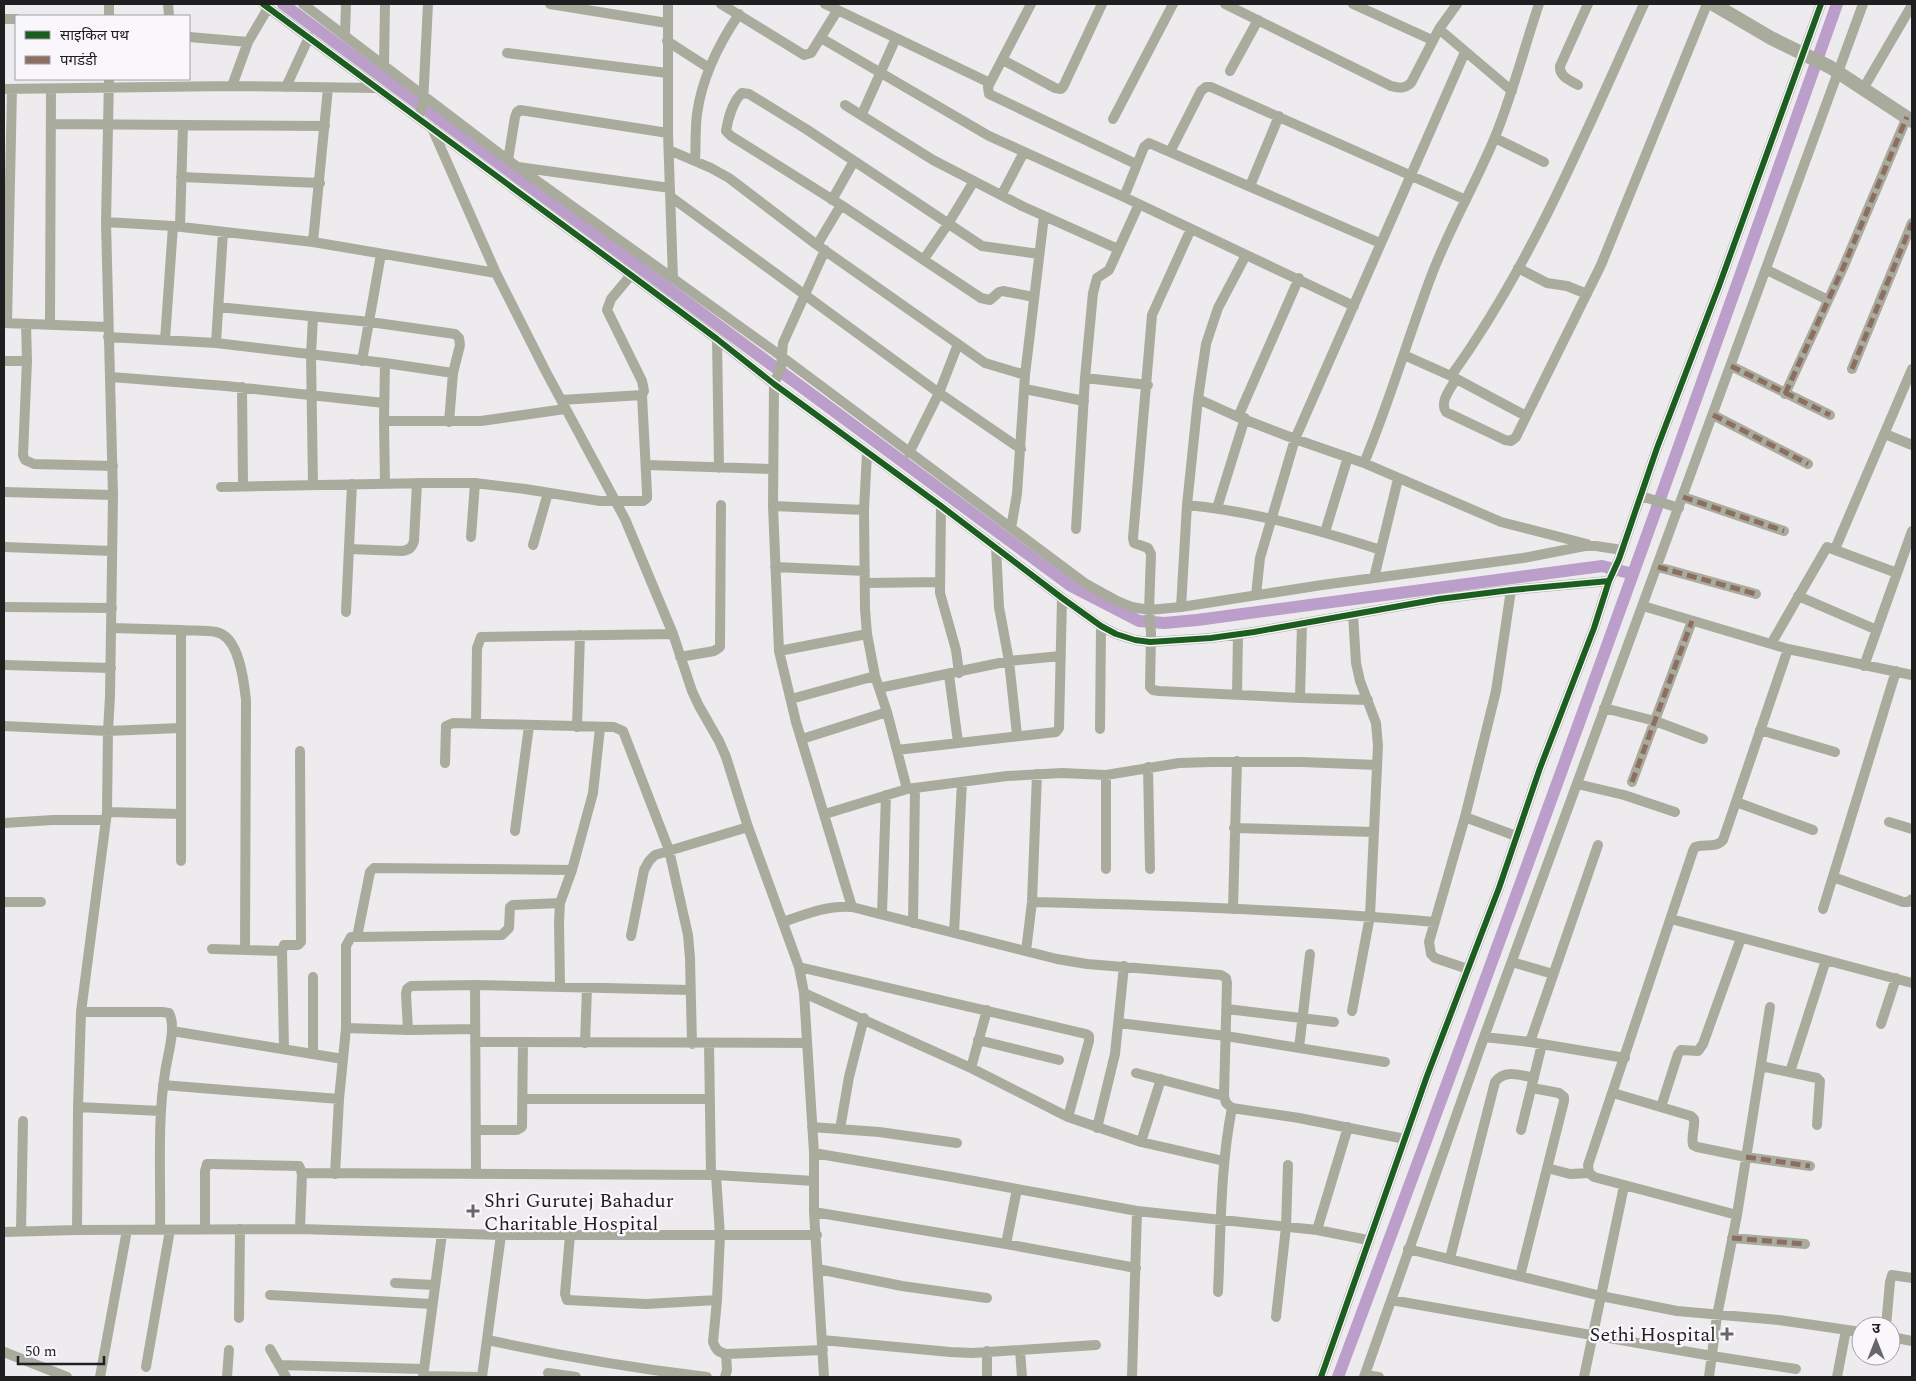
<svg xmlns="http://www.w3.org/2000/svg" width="1916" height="1381" font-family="Spectral,'Noto Sans Devanagari',serif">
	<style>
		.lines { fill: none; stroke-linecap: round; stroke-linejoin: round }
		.canal { stroke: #bb9eca; stroke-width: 12 }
		.minor { stroke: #a9ac9d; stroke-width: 10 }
		.tertiary { stroke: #a9ac9d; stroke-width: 14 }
		.quiet { stroke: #8d6e63; stroke-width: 5; stroke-dasharray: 10 5; stroke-linecap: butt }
		.cycleway-casing { stroke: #faf7fc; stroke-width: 9 }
		.cycleway { stroke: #1b5e20; stroke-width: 6 }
		.poi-dot { fill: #676668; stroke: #faf7fc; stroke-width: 2 }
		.labels { text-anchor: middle; stroke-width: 4.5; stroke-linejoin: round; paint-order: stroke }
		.poi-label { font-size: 20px; fill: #1f1e20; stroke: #faf7fc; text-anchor: start }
	</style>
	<rect width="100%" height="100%" fill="#edebee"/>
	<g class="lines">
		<!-- canal -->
		<path class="canal" d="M 283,4 L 1071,586 L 1139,621 L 1164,623 L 1197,620 L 1602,566 L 1633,574
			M 1338,1377 C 1509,921 1674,463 1837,4"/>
		<!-- minor -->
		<path class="minor" d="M 109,4 L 109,16
			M 168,4 L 169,16
			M 263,4 L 631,275 L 717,339 L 774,384 L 941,506 L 1062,598 L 1101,626 L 1116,634 L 1135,640 L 1150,642 L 1211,638 L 1254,632 L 1439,599 L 1511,590 L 1609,581
			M 303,4 L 508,160 L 781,356 L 1086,584 L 1115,600 L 1132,607 L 1149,610 L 1181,607 L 1322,585 L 1523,558 L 1585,546 L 1596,546 L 1622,550
			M 550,4 L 667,23
			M 668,4 L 668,133 L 673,279
			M 721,4 L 804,55 L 811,53 L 837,11
			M 825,4 L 990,83
			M 1031,4 L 990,83 L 988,87 L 989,94 L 1136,164
			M 1225,4 L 1391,86 C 1400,88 1404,89 1411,83 L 1439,29 L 1457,4
			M 1353,4 L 1432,40
			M 4,19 L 16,19
			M 1439,29 L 1512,91
			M 345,35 L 346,4
			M 189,37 L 248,42
			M 821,38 L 989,136 L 1124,197 L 1354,306
			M 667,41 L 709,68
			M 507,53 L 667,73
			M 1003,60 L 1055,88 L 1061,89 L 1063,87 L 1102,4
			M 384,66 L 385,4
			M 1230,71 L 1258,20
			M 1578,85 C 1569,80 1559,76 1560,66 L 1588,4
			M 232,86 L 248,42 L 268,8
			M 286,87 L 309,37
			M 4,89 L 232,86 L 375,88
			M 1863,89 L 1912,5
			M 845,105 L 933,160 L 1022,206 L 1118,249
			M 862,114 L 896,38
			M 418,117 L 423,104 L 428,4
			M 1113,119 L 1173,4
			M 51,124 L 325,126
			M 432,128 L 496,273 L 545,370 L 625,519 L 673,634 L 692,691 L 699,706 L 719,741 L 726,757 L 748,827 L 799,967 L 804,993 L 814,1153 L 814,1212 L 824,1377
			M 1495,138 L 1544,162
			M 669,150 L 711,168 L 729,178 L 817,245 L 985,363 L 1025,375
			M 1170,152 L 1201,91 L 1206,87 L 1211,87 L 1466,200
			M 508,160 L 515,117 L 517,112 L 520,110 L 668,133
			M 695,161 C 696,145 695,129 697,114 C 702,77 718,45 739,14
			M 518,167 L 670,188
			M 181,177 L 320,183
			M 1250,186 L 1279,116
			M 1002,194 L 1024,152
			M 671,197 L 939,393 L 1021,449
			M 1124,197 L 1144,147 L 1149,143 L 1380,243
			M 832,200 L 854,161
			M 106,222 L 173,226 L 313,242 L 496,273
			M 180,226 L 183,125
			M 1191,229 L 1152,315 L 1133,538 L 1134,543 L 1148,548 L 1151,554 L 1149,610 L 1151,633 L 1150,687 L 1153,690 L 1159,691 L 1300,698
			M 313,242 L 328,88
			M 817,245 L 841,205
			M 825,250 L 783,343 L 781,367 L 774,384 L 773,506 L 779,651 L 796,722 L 852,907
			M 924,259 L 948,224 L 974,181
			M 1518,268 L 1547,283 L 1567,286 L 1587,294
			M 1767,270 L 1828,300
			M 1034,297 L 1003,291 L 999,292 L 990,300 L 981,298 L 841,205 L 731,136 L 726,131 C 728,119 733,101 742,93 L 749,94 L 806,129 L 982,246 L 1039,254
			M 218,307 L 370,322 L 455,334 L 459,338 L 460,345 L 453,373 L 449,422
			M 4,323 L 108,327
			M 7,323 L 12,89
			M 26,324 L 27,361 L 23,455 L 25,460 L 34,464 L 113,466
			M 50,325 L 51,89
			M 108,337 L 216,343 L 385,363 L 453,373
			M 717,339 L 719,468
			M 165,340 L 173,226
			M 216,343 L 223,232
			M 1404,355 L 1451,376 L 1526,416
			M 4,361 L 27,361
			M 362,361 L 381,254
			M 385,363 L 384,421 L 385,484
			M 1731,366 L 1830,415
			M 1852,369 L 1912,223
			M 1451,376 C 1533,262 1586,131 1644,4
			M 111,377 L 226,386 L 384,403
			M 1085,378 L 1148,385
			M 1456,379 C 1451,388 1439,402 1446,412 L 1505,440 L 1511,441 L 1516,437 L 1601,265 L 1707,4
			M 242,387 L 243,486
			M 1025,389 L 1084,401
			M 1785,394 L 1843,268 L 1907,117
			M 1198,399 L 1238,417 L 1295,439 L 1364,463 L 1501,522 L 1587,544
			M 561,400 L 642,395 L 644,391 L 642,381 L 607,310 L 611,299 L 631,275
			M 1713,415 L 1808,464
			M 1238,417 L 1299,278
			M 384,421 L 481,421 L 565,409
			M 1885,434 L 1912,445
			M 867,453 L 864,510 L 865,609 L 867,634 L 875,676 L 887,712 L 907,789
			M 909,453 L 939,393 L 958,344
			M 1364,463 C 1390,401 1408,337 1432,274 C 1450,227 1476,183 1495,137 C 1513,93 1524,48 1539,4
			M 647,465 L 773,469
			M 313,485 L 311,355 L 313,317
			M 221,487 L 428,483 L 475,483 L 525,489 L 600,501 L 643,501 L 647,498 L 647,493 L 642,395
			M 4,492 L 113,495
			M 1641,496 L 1679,508
			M 1683,497 L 1784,531
			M 1187,505 C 1253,511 1318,530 1381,550
			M 773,506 L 864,510
			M 941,506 L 940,593 L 956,650 L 959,673
			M 1217,508 L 1245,418
			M 1011,528 L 1017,494 L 1025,375 L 1044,216
			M 1076,529 L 1085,378 L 1093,293 L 1097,278 L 1109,270 L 1139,204
			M 1325,532 L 1348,457
			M 471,537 L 475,483
			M 533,545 L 548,493
			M 4,547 L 112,551
			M 996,547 L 999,607 L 1009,661 L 1017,735
			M 349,549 L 402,551 C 409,550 412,548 414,541 L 417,483
			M 1835,549 L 1912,369
			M 775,567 L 865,571
			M 1658,567 L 1756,594
			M 1374,578 L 1398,479
			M 865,583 L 940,582
			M 1256,595 L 1260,558 L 1295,439 L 1465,52
			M 1798,596 L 1877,630
			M 1643,606 L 1788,649 L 1912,675
			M 4,607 L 112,608
			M 1181,607 L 1187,505 L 1198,399 L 1206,344 L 1218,308 L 1246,255
			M 346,612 L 352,484
			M 1302,623 L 1300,698 L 1368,700
			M 112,628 L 181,630 L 181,861
			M 181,630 C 192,631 205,630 216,632 C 239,636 244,681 246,700 L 245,950
			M 1771,644 L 1827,547 L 1897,573
			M 779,651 L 867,634
			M 680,657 L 714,651 L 720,647 L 721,505
			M 4,665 L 111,668
			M 1864,666 L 1912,531
			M 949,675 L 958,742
			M 879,688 L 1009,661 L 1061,656
			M 1237,695 L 1238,634
			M 791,699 L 875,676
			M 1604,708 L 1655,721 L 1703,739
			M 476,723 L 477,648 L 481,637 L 673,634
			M 4,726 L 108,731 L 180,728
			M 577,727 L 580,635
			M 1100,729 L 1101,626
			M 1760,730 L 1835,752
			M 802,739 L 887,712
			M 897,750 L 1056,732 L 1059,728 L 1062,598
			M 445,763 L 446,726 L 453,723 L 614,727 L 623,731 L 669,850 L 688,935 L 690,958 L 692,1044
			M 1148,767 L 1150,869
			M 1106,775 L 1106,869
			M 1632,782 L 1692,621
			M 1577,784 L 1624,795 L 1675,812
			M 1736,802 L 1813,830
			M 107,812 L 181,814
			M 825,814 L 907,789 L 1007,776 L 1062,773 L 1106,775 L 1179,763 L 1212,762 L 1302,762 L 1377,765
			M 1465,817 L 1516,836
			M 1889,822 L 1912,829
			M 4,823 L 53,820 L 106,820
			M 1234,828 L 1374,832
			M 515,831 L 529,726
			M 1833,877 L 1903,902 L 1908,902 L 1912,899
			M 4,902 L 41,902
			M 1032,902 C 1166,905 1300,910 1434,922
			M 1233,909 L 1237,761
			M 1823,909 L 1896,671
			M 882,914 L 886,795
			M 1671,919 L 1912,983
			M 783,922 C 806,914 828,905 852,907 L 1057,959 L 1087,964 L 1221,975 L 1226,978 L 1227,983 L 1224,1096 L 1226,1103 L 1232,1108 L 1299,1118 L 1405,1139
			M 913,923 L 915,789
			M 954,933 L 962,782
			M 631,936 L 644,870 L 649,861 L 655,855 L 748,827
			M 357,937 L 502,935 L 509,928 L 510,907 L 513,905 L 560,903
			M 212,949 L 282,951 L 284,1048
			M 282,951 L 284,945 L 298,945 L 301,942 L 300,751
			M 1026,951 L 1032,902 L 1037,774
			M 1512,962 L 1553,974
			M 799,967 L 1086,1034 L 1089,1036 L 1089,1041 L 1068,1117
			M 1468,969 L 1435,958 L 1431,954 L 1429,942 L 1465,817 L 1496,691 L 1511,590
			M 313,977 L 313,1054
			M 475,985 L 476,1174
			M 560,987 L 559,922 L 560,903 L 572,870 L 593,793 L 600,728
			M 804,993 L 971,1068 L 1068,1117 L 1141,1142 L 1224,1161
			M 1227,1009 L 1334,1022
			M 1352,1011 L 1370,916 L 1378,746 L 1376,723 L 1360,681 L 1356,663 L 1353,614
			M 81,1012 L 162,1012 L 169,1013 C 177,1027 167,1057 165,1073 C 157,1121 161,1180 160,1230
			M 1119,1023 L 1226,1036 L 1385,1062
			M 1881,1024 L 1896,978
			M 346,1028 L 408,1030 L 475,1029
			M 408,1030 L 406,994 L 407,989 L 411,986 L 475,985 L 690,990
			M 172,1031 L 343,1059 L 346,1028 L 346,946 L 351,937 L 357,937 L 370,872 L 374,868 L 572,870
			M 1484,1037 L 1530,1042 L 1625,1058
			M 978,1040 L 1059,1060
			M 475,1042 L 807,1043
			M 1530,1042 L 1598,845
			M 585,1043 L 587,988
			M 709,1044 L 711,1175
			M 1299,1048 L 1310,954
			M 1761,1066 L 1817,1078 L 1820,1081 L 1817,1125
			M 971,1068 L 987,1010
			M 1790,1072 L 1826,960
			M 1136,1073 L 1224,1096
			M 163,1085 L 339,1099 L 335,1174
			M 1613,1093 L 1691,1116 L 1694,1119 C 1695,1128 1691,1136 1693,1145 L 1697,1147 L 1746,1157 L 1810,1166
			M 339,1099 L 343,1059
			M 522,1099 L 710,1099
			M 78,1107 L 161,1111
			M 1661,1107 L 1678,1054 L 1681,1050 L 1698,1051 L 1703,1044 L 1741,938
			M 812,1127 L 879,1132 L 957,1143
			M 1097,1128 L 1115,1054 L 1124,966
			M 840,1129 L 849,1077 L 864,1018
			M 476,1130 L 517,1130 L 522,1127 L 523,1042
			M 1521,1130 L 1542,1044
			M 1141,1142 L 1161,1079
			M 814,1153 L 952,1177 L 1137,1211 L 1317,1230 L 1368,1240
			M 1547,1168 L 1570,1174 L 1589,1173
			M 302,1173 L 716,1175 L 814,1181
			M 716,1175 L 720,1236 L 717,1300 L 713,1342 C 716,1350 718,1352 726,1354 L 823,1350
			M 814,1212 L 1006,1244 L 1136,1268
			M 1737,1215 L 1594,1177 L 1589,1173 L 1588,1165 L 1693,851 L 1695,847 C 1704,843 1716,849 1723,840 L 1788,649
			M 205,1229 L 205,1171 L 207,1164 L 211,1164 L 299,1166 L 302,1173 L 300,1229
			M 77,1230 L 78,1107 L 81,1012 L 107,812 L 108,731 L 110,696 L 113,495 L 106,222 L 109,79
			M 1317,1230 L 1348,1127
			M 21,1231 L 23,1121
			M 4,1232 L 77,1230 L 300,1229 L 501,1235 L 817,1235
			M 570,1235 L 565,1294 L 567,1300 L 646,1304 L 717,1300
			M 1732,1238 L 1805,1244
			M 1006,1244 L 1017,1189
			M 1408,1249 L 1601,1296 L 1677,1311 L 1779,1320 L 1861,1332
			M 1450,1258 L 1495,1082 C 1505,1069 1520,1075 1534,1078
			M 818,1269 L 902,1286 L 987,1298
			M 1520,1276 L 1564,1101 L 1564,1097 L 1559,1093 L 1532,1088
			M 395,1283 L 434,1285
			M 1218,1292 C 1221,1231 1220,1168 1232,1108
			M 270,1295 L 432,1304
			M 1391,1300 L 1712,1356 L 1796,1369
			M 1276,1317 L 1286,1227 L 1288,1165
			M 239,1318 L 240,1229
			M 1886,1326 L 1890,1282 L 1892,1275 L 1912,1278
			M 1891,1337 L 1912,1341
			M 488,1340 C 561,1356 633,1368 707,1377
			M 822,1340 L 950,1352 L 973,1353 L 1096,1345
			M 270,1349 L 286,1377
			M 1020,1350 L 1022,1377
			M 987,1351 L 987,1377
			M 4,1352 L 67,1377
			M 279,1365 L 424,1369
			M 146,1367 L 170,1230
			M 548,1373 L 576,1377
			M 1365,1375 L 1379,1377
			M 423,1376 L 482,1377
			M 100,1377 L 127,1230
			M 227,1377 L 229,1350
			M 423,1377 L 442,1234
			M 482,1377 L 501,1235
			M 725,1377 L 727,1370 L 726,1354
			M 1132,1377 L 1137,1211
			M 1321,1377 L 1427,1076 L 1499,888 L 1540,768 L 1594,628 L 1609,581 L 1619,559 L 1657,448 L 1719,286 L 1821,4
			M 1364,1377 L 1484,1037 L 1863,4
			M 1584,1377 L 1624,1186
			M 1709,1377 L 1717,1316 L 1737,1215 L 1770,1007
			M 1837,1377 L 1846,1330"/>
		<!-- tertiary -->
		<path class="tertiary" d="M 1713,4 L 1771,38 L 1830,67 L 1912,121"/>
		<!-- quiet -->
		<path class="quiet" d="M 1731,366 L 1830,415
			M 1852,369 L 1912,223
			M 1785,394 L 1843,268 L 1907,117
			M 1713,415 L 1808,464
			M 1683,497 L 1784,531
			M 1658,567 L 1756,594
			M 1632,782 L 1692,621
			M 1746,1157 L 1810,1166
			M 1732,1238 L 1805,1244"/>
		<defs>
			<path id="cycleway" d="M 263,4 L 631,275 L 717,339 L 774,384 L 941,506 L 1062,598 L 1101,626 L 1116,634 L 1135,640 L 1150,642 L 1211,638 L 1254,632 L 1439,599 L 1511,590 L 1609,581
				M 1321,1377 L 1427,1076 L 1499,888 L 1540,768 L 1594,628 L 1609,581 L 1619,559 L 1657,448 L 1719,286 L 1821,4"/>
		</defs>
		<!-- cycleway casing -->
		<use href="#cycleway" class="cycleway-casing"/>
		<!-- cycleway -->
		<use href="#cycleway" class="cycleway"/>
	</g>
	<!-- markers -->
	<g class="poi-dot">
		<path d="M470.5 1203.5h5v5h5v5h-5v5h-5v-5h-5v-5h5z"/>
		<path d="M1724.5 1326.5h5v5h5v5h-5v5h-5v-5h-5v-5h5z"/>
	</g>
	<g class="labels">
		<!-- poi labels -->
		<g class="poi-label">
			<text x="484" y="1207">Shri Gurutej Bahadur<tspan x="484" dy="23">Charitable Hospital</tspan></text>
			<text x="1716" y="1341" text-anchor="end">Sethi Hospital</text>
		</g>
	</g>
	<!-- border -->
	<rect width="1916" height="1381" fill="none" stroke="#1f1e20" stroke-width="10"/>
	<!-- legend -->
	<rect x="15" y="15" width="175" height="65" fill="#faf7fc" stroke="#a2a0a4"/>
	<rect x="25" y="31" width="25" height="8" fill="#1b5e20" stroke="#a2a0a4"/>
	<text x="60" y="40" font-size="15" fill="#1f1e20">साइकिल पथ</text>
	<rect x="25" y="56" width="25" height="8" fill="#8d6e63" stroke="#a2a0a4"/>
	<text x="60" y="65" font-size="15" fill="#1f1e20">पगडंडी</text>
	<!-- north arrow -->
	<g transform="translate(1876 1341)"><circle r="24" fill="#faf7fc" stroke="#a2a0a4"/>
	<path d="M0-4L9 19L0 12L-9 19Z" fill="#676668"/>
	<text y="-8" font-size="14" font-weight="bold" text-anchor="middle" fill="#1f1e20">उ</text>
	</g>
	<!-- scale -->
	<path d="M18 1356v8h86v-8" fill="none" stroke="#1f1e20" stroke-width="2.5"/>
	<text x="25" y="1356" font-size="15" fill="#1f1e20" stroke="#faf7fc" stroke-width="4" paint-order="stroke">50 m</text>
</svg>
